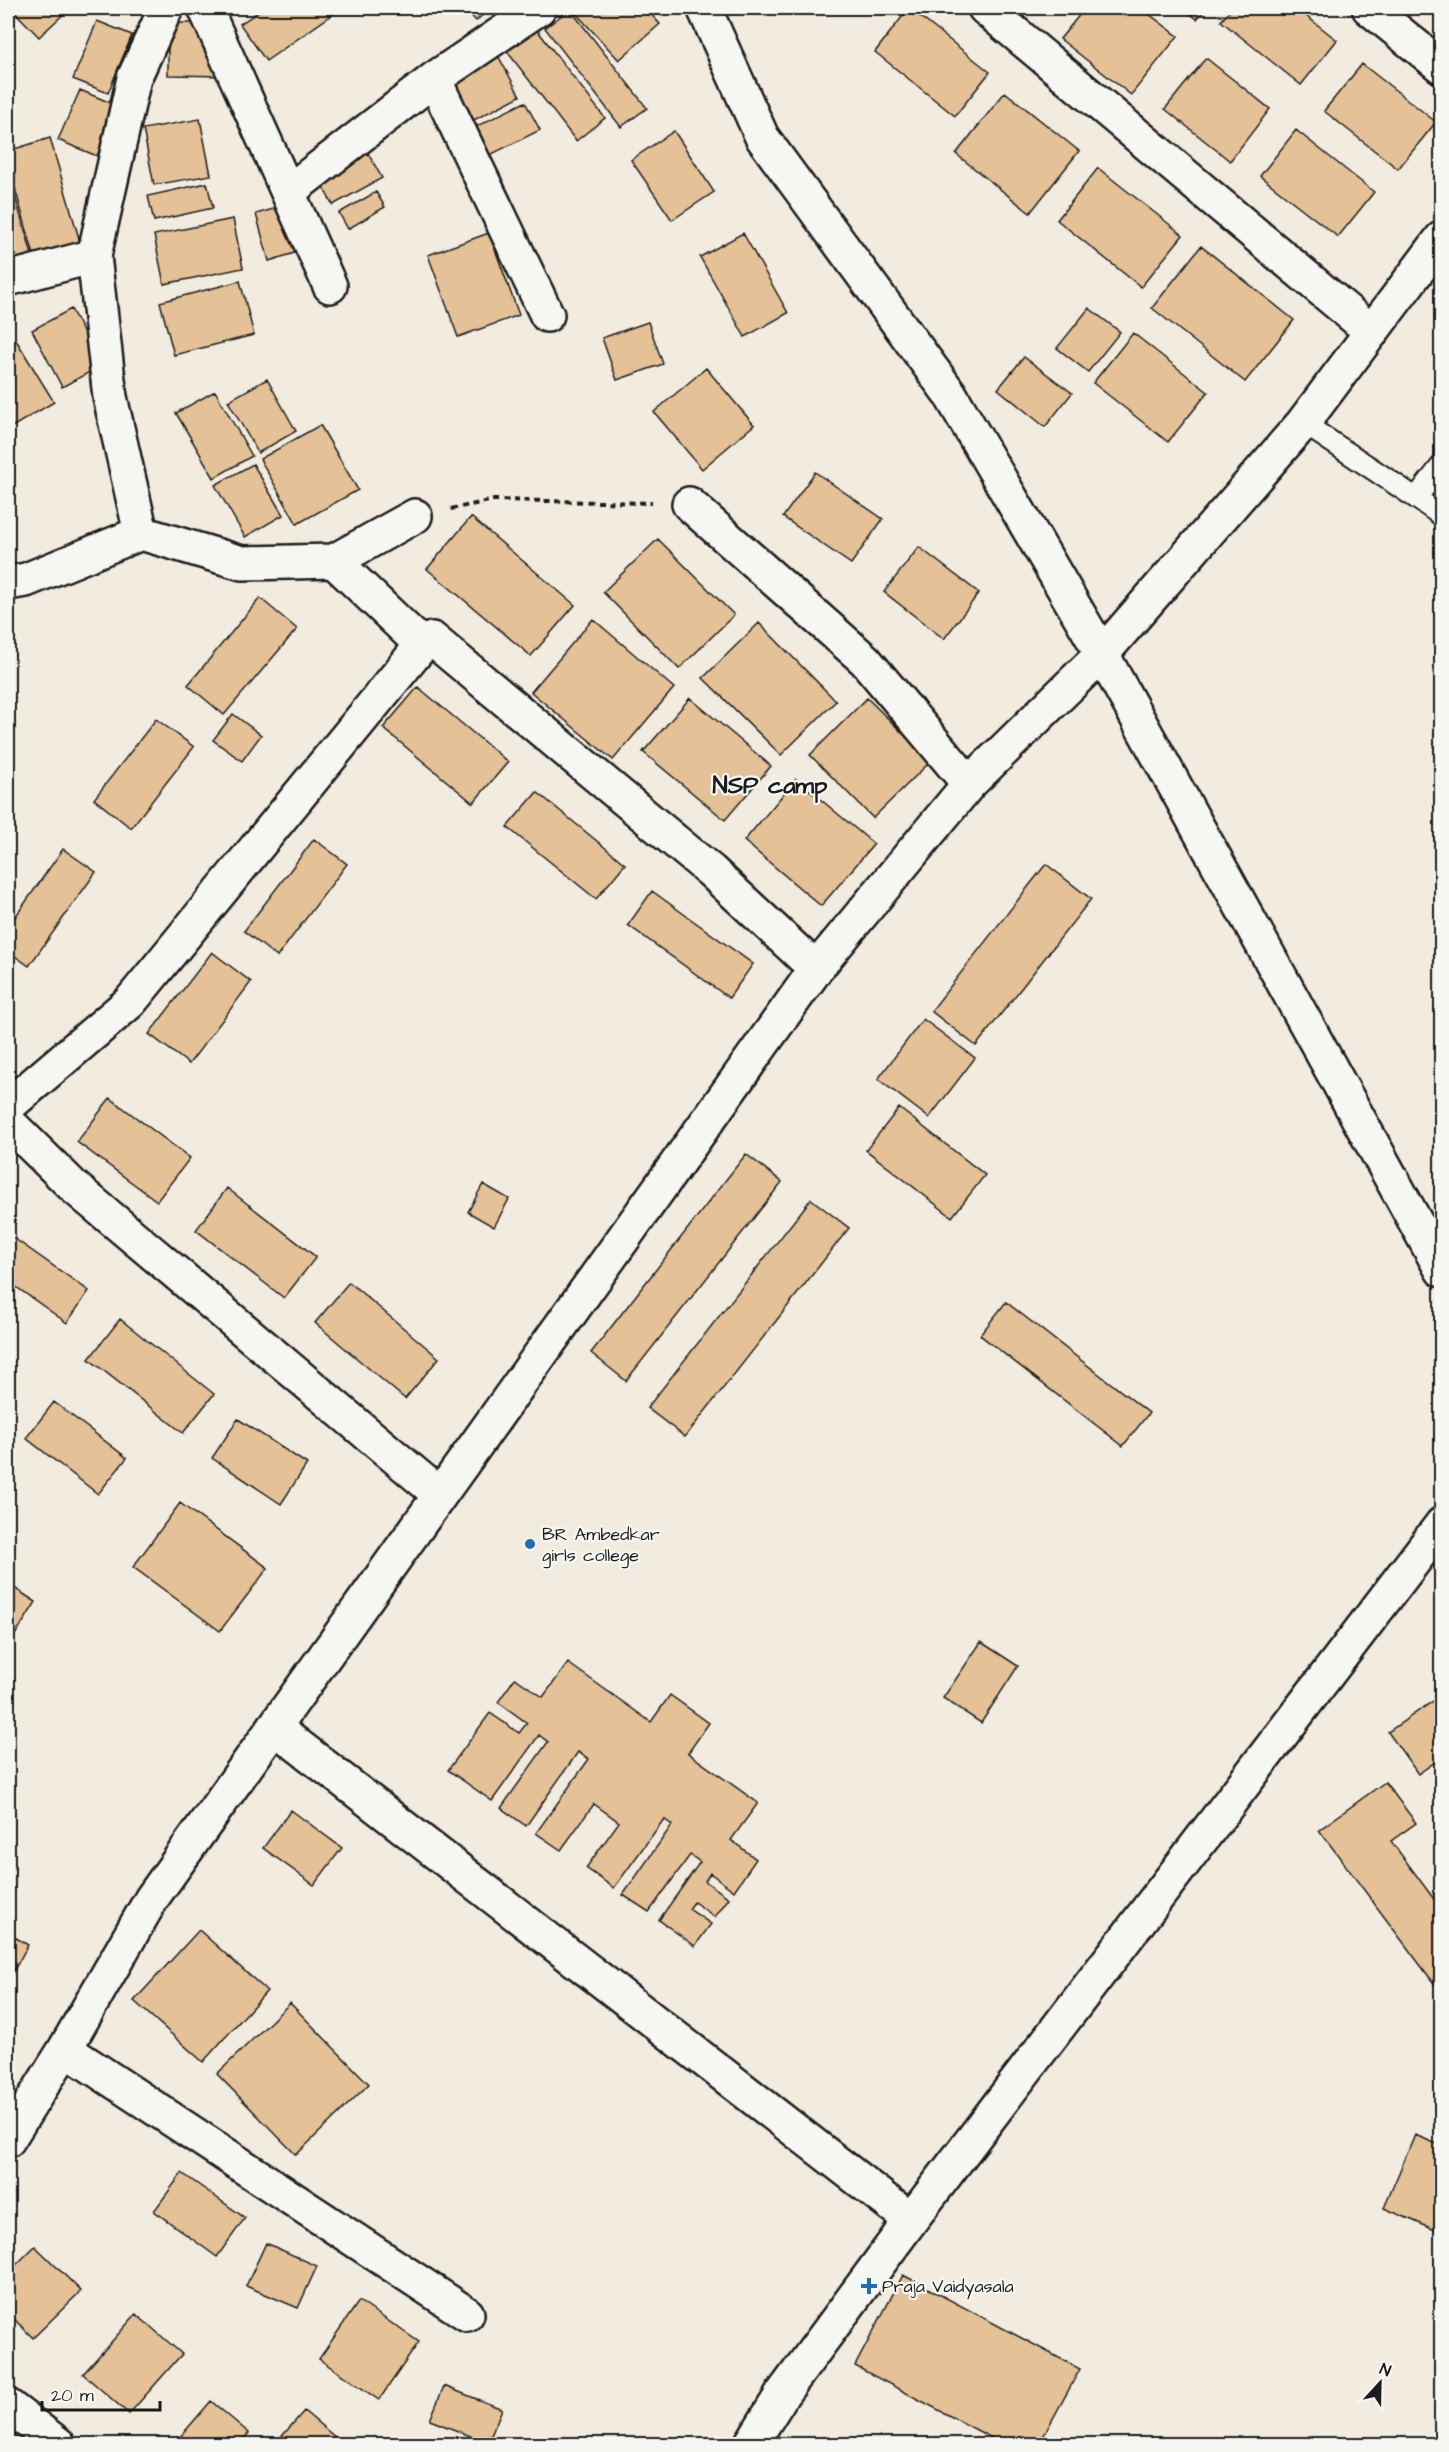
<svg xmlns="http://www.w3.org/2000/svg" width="1449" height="2452" font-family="'Architects Daughter',sans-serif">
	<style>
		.building { fill: #e4c196; stroke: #1c1c1c; stroke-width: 1.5 }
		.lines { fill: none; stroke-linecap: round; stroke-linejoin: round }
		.lane-casing { stroke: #1c1c1c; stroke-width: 24 }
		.street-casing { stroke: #1c1c1c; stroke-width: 38 }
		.path { stroke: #1c1c1c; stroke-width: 4; stroke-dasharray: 6 4.5; stroke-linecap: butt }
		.lane { stroke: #f6f6f2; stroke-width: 20 }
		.street { stroke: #f6f6f2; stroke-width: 33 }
		.poi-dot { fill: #1f6fb2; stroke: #f6f6f2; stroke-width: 2 }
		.labels { text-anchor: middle; stroke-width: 4.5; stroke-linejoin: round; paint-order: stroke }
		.poi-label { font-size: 18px; fill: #1c1c1c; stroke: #f6f6f2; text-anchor: start }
		.district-label { font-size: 24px; font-weight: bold; fill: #1c1c1c; stroke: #f6f6f2 }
	</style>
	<rect width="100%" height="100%" fill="#f2ebe0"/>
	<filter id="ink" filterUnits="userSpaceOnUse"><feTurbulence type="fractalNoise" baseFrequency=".0167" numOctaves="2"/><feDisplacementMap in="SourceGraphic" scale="12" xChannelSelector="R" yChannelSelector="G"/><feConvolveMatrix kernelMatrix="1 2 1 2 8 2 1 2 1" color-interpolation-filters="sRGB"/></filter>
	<g filter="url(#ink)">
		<!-- building -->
		<path class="building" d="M 11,8 L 70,8 L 39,37 Z
			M 264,8 L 329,8 L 333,14 L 266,61 L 240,24 Z
			M 464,8 L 490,8 L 476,21 Z
			M 571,8 L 645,8 L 660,24 L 619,60 Z
			M 909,8 L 990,72 L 955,116 L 875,52 Z
			M 1085,8 L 1141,8 L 1178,36 L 1131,95 L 1060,39 Z
			M 1183,8 L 1206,8 L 1197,19 Z
			M 1232,8 L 1296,8 L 1337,40 L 1301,85 L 1221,21 Z
			M 570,9 L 647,108 L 621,127 L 545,28 Z
			M 528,18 L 605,118 L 576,141 L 499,41 Z
			M 97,21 L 132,35 L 108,93 L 73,79 Z
			M 168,23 L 226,23 L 226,76 L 168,75 Z
			M 495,50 L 520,96 L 470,122 L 445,76 Z
			M 1206,58 L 1270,109 L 1230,161 L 1165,109 Z
			M 1362,64 L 1436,122 L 1398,169 L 1324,111 Z
			M 80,90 L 118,106 L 97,156 L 58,140 Z
			M 1005,92 L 1079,151 L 1030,213 L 956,154 Z
			M 525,102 L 540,130 L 486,157 L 471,129 Z
			M 200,119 L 211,175 L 154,185 L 143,129 Z
			M 1296,130 L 1374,192 L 1338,237 L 1260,176 Z
			M 674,131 L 714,192 L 672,220 L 631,160 Z
			M 50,138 L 80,242 L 34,255 L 8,164 L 8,151 Z
			M 368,153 L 382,178 L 333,205 L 319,180 Z
			M 1098,168 L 1183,235 L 1141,287 L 1057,220 Z
			M 8,172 L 33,258 L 10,264 L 8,255 Z
			M 207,183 L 213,208 L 154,221 L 148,196 Z
			M 376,192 L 385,207 L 348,229 L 339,213 Z
			M 291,204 L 304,250 L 269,261 L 256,214 Z
			M 233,219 L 243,268 L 164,284 L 154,235 Z
			M 489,233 L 519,315 L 458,337 L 428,255 Z
			M 743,233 L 788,313 L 745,337 L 700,257 Z
			M 1201,246 L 1294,320 L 1245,382 L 1152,308 Z
			M 240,281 L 254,335 L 174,355 L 160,302 Z
			M 1089,308 L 1120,332 L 1088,372 L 1057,348 Z
			M 71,309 L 101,366 L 62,387 L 32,330 Z
			M 648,322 L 663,364 L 617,380 L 602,338 Z
			M 1133,333 L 1208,392 L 1168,442 L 1093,383 Z
			M 16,340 L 54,402 L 12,427 L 8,420 L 8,345 Z
			M 1024,357 L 1072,393 L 1045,427 L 998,389 Z
			M 706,368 L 754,425 L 702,469 L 654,412 Z
			M 267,379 L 296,431 L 258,453 L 228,401 Z
			M 215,391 L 252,456 L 214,478 L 176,413 Z
			M 320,425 L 358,490 L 297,524 L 260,459 Z
			M 253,464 L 283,515 L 245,537 L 215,485 Z
			M 815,472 L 883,519 L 851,564 L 783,517 Z
			M 471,517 L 575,605 L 531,656 L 427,569 Z
			M 658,539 L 734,615 L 679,669 L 603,592 Z
			M 919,547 L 979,593 L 944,639 L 884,592 Z
			M 260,598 L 297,629 L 224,715 L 188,685 Z
			M 593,619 L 674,688 L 613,760 L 531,692 Z
			M 759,623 L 836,701 L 781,755 L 703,678 Z
			M 418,687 L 508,762 L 473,803 L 383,728 Z
			M 690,698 L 771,766 L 725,820 L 643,752 Z
			M 867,698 L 931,761 L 873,818 L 810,755 Z
			M 233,714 L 261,735 L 242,761 L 213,740 Z
			M 156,719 L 194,747 L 131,828 L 94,799 Z
			M 796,779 L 874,844 L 821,906 L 744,841 Z
			M 537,792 L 625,864 L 596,899 L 507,827 Z
			M 314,839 L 347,864 L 277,957 L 244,931 Z
			M 63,849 L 96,872 L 29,966 L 8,951 L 8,927 Z
			M 1046,864 L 1091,899 L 976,1046 L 931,1011 Z
			M 652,891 L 753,964 L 729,998 L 628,925 Z
			M 212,952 L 251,982 L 189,1064 L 149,1034 Z
			M 923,1019 L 975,1058 L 929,1118 L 878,1079 Z
			M 110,1098 L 190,1158 L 157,1201 L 77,1142 Z
			M 899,1108 L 985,1175 L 952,1217 L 866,1150 Z
			M 746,1154 L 782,1182 L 626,1381 L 591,1353 Z
			M 483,1184 L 509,1199 L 494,1227 L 468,1212 Z
			M 227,1188 L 316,1257 L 284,1298 L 196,1230 Z
			M 811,1199 L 849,1228 L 685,1437 L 647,1408 Z
			M 8,1234 L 89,1291 L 67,1323 L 8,1281 Z
			M 349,1282 L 439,1358 L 405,1399 L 315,1323 Z
			M 1006,1302 L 1149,1413 L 1123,1446 L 980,1335 Z
			M 120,1319 L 214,1394 L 183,1433 L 89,1359 Z
			M 54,1402 L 127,1458 L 98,1494 L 26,1438 Z
			M 238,1419 L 307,1464 L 281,1504 L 212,1458 Z
			M 180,1503 L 268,1568 L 220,1631 L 133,1567 Z
			M 8,1584 L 36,1602 L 8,1646 Z
			M 981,1642 L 1018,1666 L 981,1723 L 943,1698 Z
			M 568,1663 L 651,1722 L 670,1695 L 709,1723 L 688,1753 L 758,1803 L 731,1840 L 756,1859 L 734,1891 L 710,1873 L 705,1881 L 729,1898 L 715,1917 L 694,1902 L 689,1909 L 711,1924 L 695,1946 L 659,1920 L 700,1862 L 690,1855 L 649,1912 L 623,1895 L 672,1825 L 664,1819 L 614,1888 L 586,1868 L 619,1822 L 594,1804 L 561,1850 L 536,1833 L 589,1759 L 578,1752 L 526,1826 L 501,1808 L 548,1742 L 539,1735 L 492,1801 L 448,1770 L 490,1713 L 519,1733 L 527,1723 L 498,1702 L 515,1678 L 543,1697 Z
			M 1442,1695 L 1442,1757 L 1418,1774 L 1388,1732 Z
			M 1385,1782 L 1416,1823 L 1391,1841 L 1442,1910 L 1442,1994 L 1319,1830 Z
			M 291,1810 L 342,1848 L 314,1885 L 263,1848 Z
			M 199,1930 L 267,1991 L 203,2062 L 134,2001 Z
			M 8,1933 L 28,1945 L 8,1981 Z
			M 290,2003 L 369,2084 L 296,2155 L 217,2074 Z
			M 1415,2135 L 1442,2146 L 1442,2233 L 1384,2208 Z
			M 182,2173 L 245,2218 L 217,2257 L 154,2211 Z
			M 266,2243 L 317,2266 L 298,2308 L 246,2286 Z
			M 35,2246 L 81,2291 L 33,2338 L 8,2313 L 8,2273 Z
			M 903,2275 L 1080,2369 L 1039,2444 L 1003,2444 L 855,2366 Z
			M 359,2301 L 419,2342 L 379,2400 L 319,2359 Z
			M 136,2314 L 182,2354 L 129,2414 L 83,2374 Z
			M 444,2386 L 502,2409 L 488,2443 L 430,2420 Z
			M 211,2401 L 249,2433 L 239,2444 L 174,2444 Z
			M 304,2411 L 343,2444 L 275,2444 Z
			M 1256,2438 L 1280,2444 L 1254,2444 Z"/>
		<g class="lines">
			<defs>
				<path id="lane" d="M 1303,423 L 1416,498 L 1442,465
					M 1416,498 L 1442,516"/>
				<path id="street" d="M 166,8 L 134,78 L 94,256 L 110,397 L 141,533 L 242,563 L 334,561 L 415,516
					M 205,8 L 330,286
					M 704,8 L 762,137 L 950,394 L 1102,654 L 1442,1270
					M 985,8 L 1372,332
					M 1369,8 L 1442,67
					M 434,79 L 547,315
					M 288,192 L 434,79 L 539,8
					M 8,279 L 94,256
					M 689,504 L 865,660 L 969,784
					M 334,561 L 422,645 L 432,639 L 711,871 L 816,969
					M 8,583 L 26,580 L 141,533
					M 8,1106 L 130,1002 L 422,645
					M 8,1122 L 74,1187 L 439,1494
					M 274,1727 L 911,2220
					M 65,2049 L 467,2314
					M 8,2140 L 65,2049 L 152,1898 L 816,969 L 969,784 L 1102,654 L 1303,423 L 1442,238
					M 8,2406 L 58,2444
					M 751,2444 L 783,2393 L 911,2220 L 1442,1524"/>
			</defs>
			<!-- lane casing -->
			<use href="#lane" class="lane-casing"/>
			<!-- street casing -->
			<use href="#street" class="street-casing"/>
			<!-- path -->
			<path class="path" d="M 451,509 L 494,500 L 652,503"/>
			<!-- lane -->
			<use href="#lane" class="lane"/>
			<!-- street -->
			<use href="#street" class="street"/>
		</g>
	</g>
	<!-- markers -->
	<g class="poi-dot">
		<circle cx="530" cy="1544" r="6"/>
		<path d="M866 2277h6v6h6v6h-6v6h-6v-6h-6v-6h6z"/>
	</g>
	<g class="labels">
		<!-- poi labels -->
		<g class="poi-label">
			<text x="542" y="1540">BR Ambedkar<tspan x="542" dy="21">girls college</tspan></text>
			<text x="882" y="2292">Praja Vaidyasala</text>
		</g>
		<!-- district labels -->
		<g class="district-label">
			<text x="770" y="793">NSP camp</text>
		</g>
	</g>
	<!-- margin -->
	<rect width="1449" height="2452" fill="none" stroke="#f6f6f2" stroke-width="30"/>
	<rect x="15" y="15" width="1419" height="2422" fill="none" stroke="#1c1c1c" stroke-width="2" filter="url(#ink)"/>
	<!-- north arrow -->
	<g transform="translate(1380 2383) rotate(22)" stroke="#f6f6f2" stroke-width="4.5" paint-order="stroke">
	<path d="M0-4.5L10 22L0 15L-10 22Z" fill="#1c1c1c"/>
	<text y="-9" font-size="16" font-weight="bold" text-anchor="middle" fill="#1c1c1c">N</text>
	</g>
	<!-- scale -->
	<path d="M42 2401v9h118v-9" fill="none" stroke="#1c1c1c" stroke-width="3"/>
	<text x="51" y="2401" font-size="18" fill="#1c1c1c" stroke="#f6f6f2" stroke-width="4.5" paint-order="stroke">20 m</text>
</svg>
